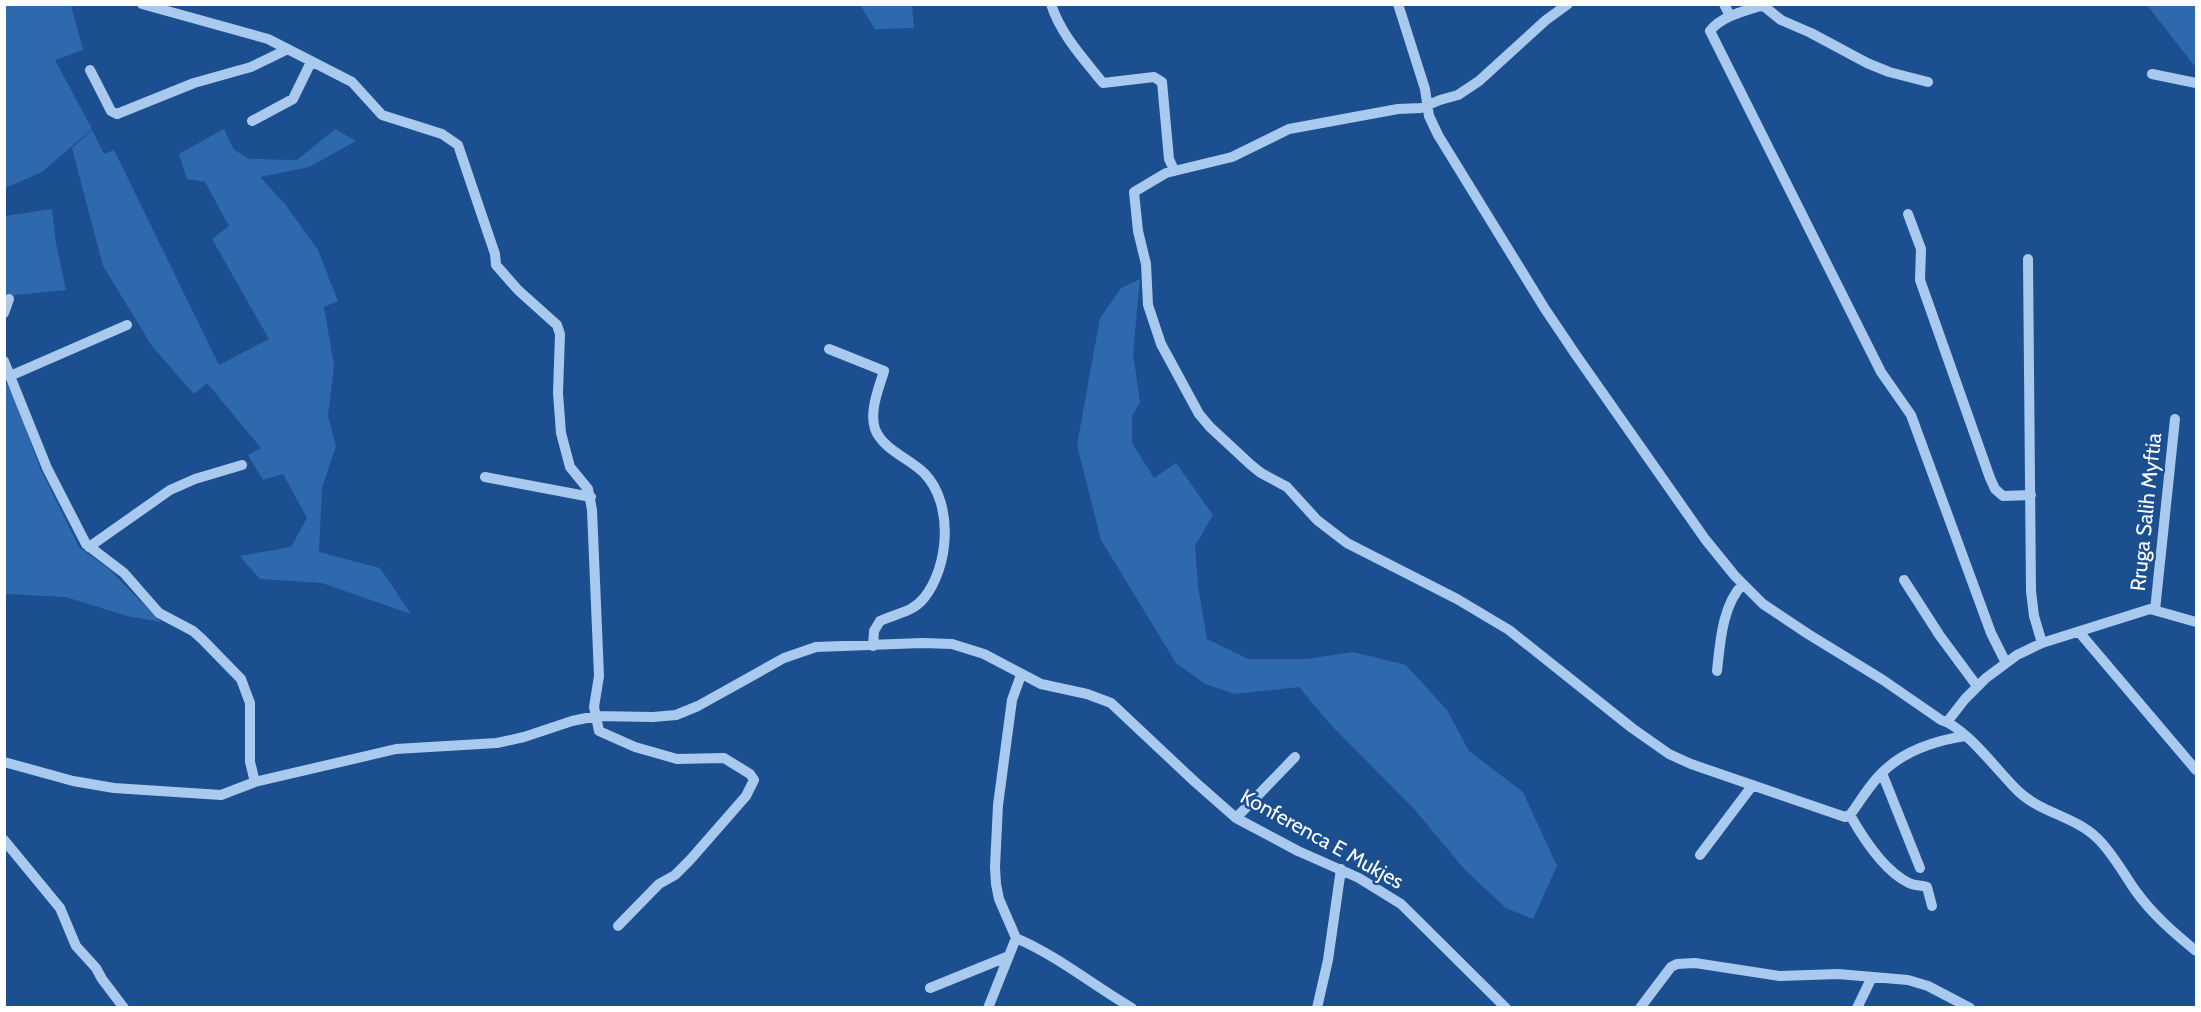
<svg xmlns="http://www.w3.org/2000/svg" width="2201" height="1012" font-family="Cabin,sans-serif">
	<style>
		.green { fill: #2e69ad }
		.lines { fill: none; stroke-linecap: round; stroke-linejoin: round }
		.minor { stroke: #a9c9ee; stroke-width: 10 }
		.labels { text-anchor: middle; stroke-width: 5; stroke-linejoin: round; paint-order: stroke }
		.street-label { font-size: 21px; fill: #fff; stroke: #1b4f8f }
	</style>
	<rect width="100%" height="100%" fill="#1b4f8f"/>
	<!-- green -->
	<path class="green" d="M 5,4 L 71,5 L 83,50 L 55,60 L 92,129 L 42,172 L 5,188 Z
		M 860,5 L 912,5 L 914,28 L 875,29 Z
		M 2147,5 L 2196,5 L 2196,68 Z
		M 224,129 L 234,150 L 250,159 L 297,160 L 335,129 L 356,141 L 309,167 L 260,177 L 285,204 L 318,250 L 338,301 L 324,307 L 334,366 L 328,416 L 336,446 L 322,488 L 319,552 L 380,568 L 411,614 L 322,583 L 260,579 L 240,556 L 291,547 L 307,518 L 283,474 L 263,480 L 248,455 L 261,448 L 207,383 L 194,394 L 152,346 L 103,266 L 72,148 L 92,130 L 104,154 L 114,150 L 219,365 L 269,339 L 212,239 L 229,226 L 205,182 L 187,179 L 179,154 Z
		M 52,209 L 56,243 L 66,290 L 5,296 L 5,216 Z
		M 1140,279 L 1133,353 L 1140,402 L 1132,416 L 1132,443 L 1154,478 L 1176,463 L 1213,515 L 1195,546 L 1198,586 L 1207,639 L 1248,659 L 1307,659 L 1353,652 L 1406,665 L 1447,710 L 1469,751 L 1523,792 L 1557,866 L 1533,919 L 1506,908 L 1465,870 L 1415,810 L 1330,724 L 1299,687 L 1235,694 L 1205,684 L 1176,663 L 1101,540 L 1077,445 L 1100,318 L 1121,288 Z
		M 4,379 L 22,411 L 28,435 L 40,468 L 79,547 L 109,569 L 161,622 L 127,616 L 66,597 L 5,594 Z"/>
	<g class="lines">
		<!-- minor -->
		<path class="minor" d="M 142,4 L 268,39 L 352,82 L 382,115 L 442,134 L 458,145 L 495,254 L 496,265 L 518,290 L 557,325 L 560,334 L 558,393 L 561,433 L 570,467 L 588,489 L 592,510 L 599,676 L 594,707 L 599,731 L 635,747 L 677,759 L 724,758 L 750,774 L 754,780 L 746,796 L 690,860 L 675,875 L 659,884 L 618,926
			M 1051,4 C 1061,35 1083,58 1103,83 L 1154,77 L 1162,82 L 1169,159 L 1174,170
			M 1398,4 L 1425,89 L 1429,116 L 1438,135 L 1545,309 L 1576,355 L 1705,539 L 1735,576 L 1763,604 L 1808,634 L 1883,680 L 1941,720 C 1966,727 1999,773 2018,791 C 2041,813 2074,816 2097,838 C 2112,852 2123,873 2135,890 C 2152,914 2173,932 2196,951
			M 1568,4 L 1546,20 L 1479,81 L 1458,95 L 1440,100 L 1421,108 L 1398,109 L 1289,129 L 1232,157 L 1166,173 L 1134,192 L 1138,231 L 1146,264 L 1148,305 L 1161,344 L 1199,414 L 1210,427 L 1251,465 L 1261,473 L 1287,487 L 1317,520 L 1347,543 L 1457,599 L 1509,630 L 1632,728 L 1669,754 L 1691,764 L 1845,817 L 1850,815 C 1859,803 1867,789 1878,777 C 1900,752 1933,741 1965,736
			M 1724,4 L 1730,16
			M 90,70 L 111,111 L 117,114 L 194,83 L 251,67 L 288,49
			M 2152,74 L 2196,83
			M 1928,82 L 1889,72 L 1867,63 L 1811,33 L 1781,20 L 1765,7 L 1760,6 C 1744,11 1720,17 1710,31 L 1881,372 L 1911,415 L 1991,633 L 2006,663
			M 252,121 L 293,99 L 311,62
			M 1908,214 L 1921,249 L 1920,280 L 1990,478 L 1995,489 L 2003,496 L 2031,495
			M 2028,259 L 2031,591 L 2034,616 L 2042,643
			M 4,313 L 9,299
			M 829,349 L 884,371 C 879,388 869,411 875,429 C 883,450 911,459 925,474 C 954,505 949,567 924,598 C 912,613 896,613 880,621 L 874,631 L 873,646
			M 4,361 L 47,468 L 86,544 L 124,573 L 159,613 L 193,631 L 202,639 L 241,679 L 250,703 L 250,762 L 255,782
			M 10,376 L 127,325
			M 485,477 L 591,497
			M 89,547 L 170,490 L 195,479 L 242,465
			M 1904,580 L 1940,636 L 1977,686
			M 2155,610 L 2175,419
			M 2079,632 L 2196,770
			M 1717,671 C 1720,644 1722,605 1743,584
			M 1947,722 L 1965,699 L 1986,678 L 2017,655 L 2042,643 L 2150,609 L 2196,622
			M 4,762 L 73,781 L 114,788 L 221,795 L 255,782 L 396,749 L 497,743 L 524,737 L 572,721 L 596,716 L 653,717 L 676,715 L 698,706 L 784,658 L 816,647 L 922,643 L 952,644 L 984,654 L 1041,684 L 1087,694 L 1111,703 L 1194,781 L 1236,818 L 1298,851 L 1359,878 L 1401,904 L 1506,1008
			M 1882,773 L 1920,868
			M 1850,815 C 1863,838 1884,871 1909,883 C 1915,886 1921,885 1927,887 L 1932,906
			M 1236,818 L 1295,757
			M 4,840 L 60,908 L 76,946 L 96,968 L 102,979 L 124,1008
			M 1700,855 L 1752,786
			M 1016,938 C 1056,955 1093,985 1132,1008
			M 930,988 L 1009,956
			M 988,1008 L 1016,938 L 999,899 L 996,884 L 995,867 L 998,805 L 1012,700 L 1021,675
			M 1317,1008 L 1328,960 L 1341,869
			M 1640,1008 L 1671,967 L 1677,964 L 1695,963 L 1780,976 L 1838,974 L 1908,980 L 1928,986 L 1970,1008
			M 1857,1008 L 1872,977"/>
	</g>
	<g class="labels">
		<!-- street labels -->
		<g class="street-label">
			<text transform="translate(2146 512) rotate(-84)" y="7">Rruga Salih Myftia</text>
			<text transform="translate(1322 839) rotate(29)" y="7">Konferenca E Mukjes</text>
		</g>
	</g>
	<!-- border -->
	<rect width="2201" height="1012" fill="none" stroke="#ffffff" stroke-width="12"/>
</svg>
